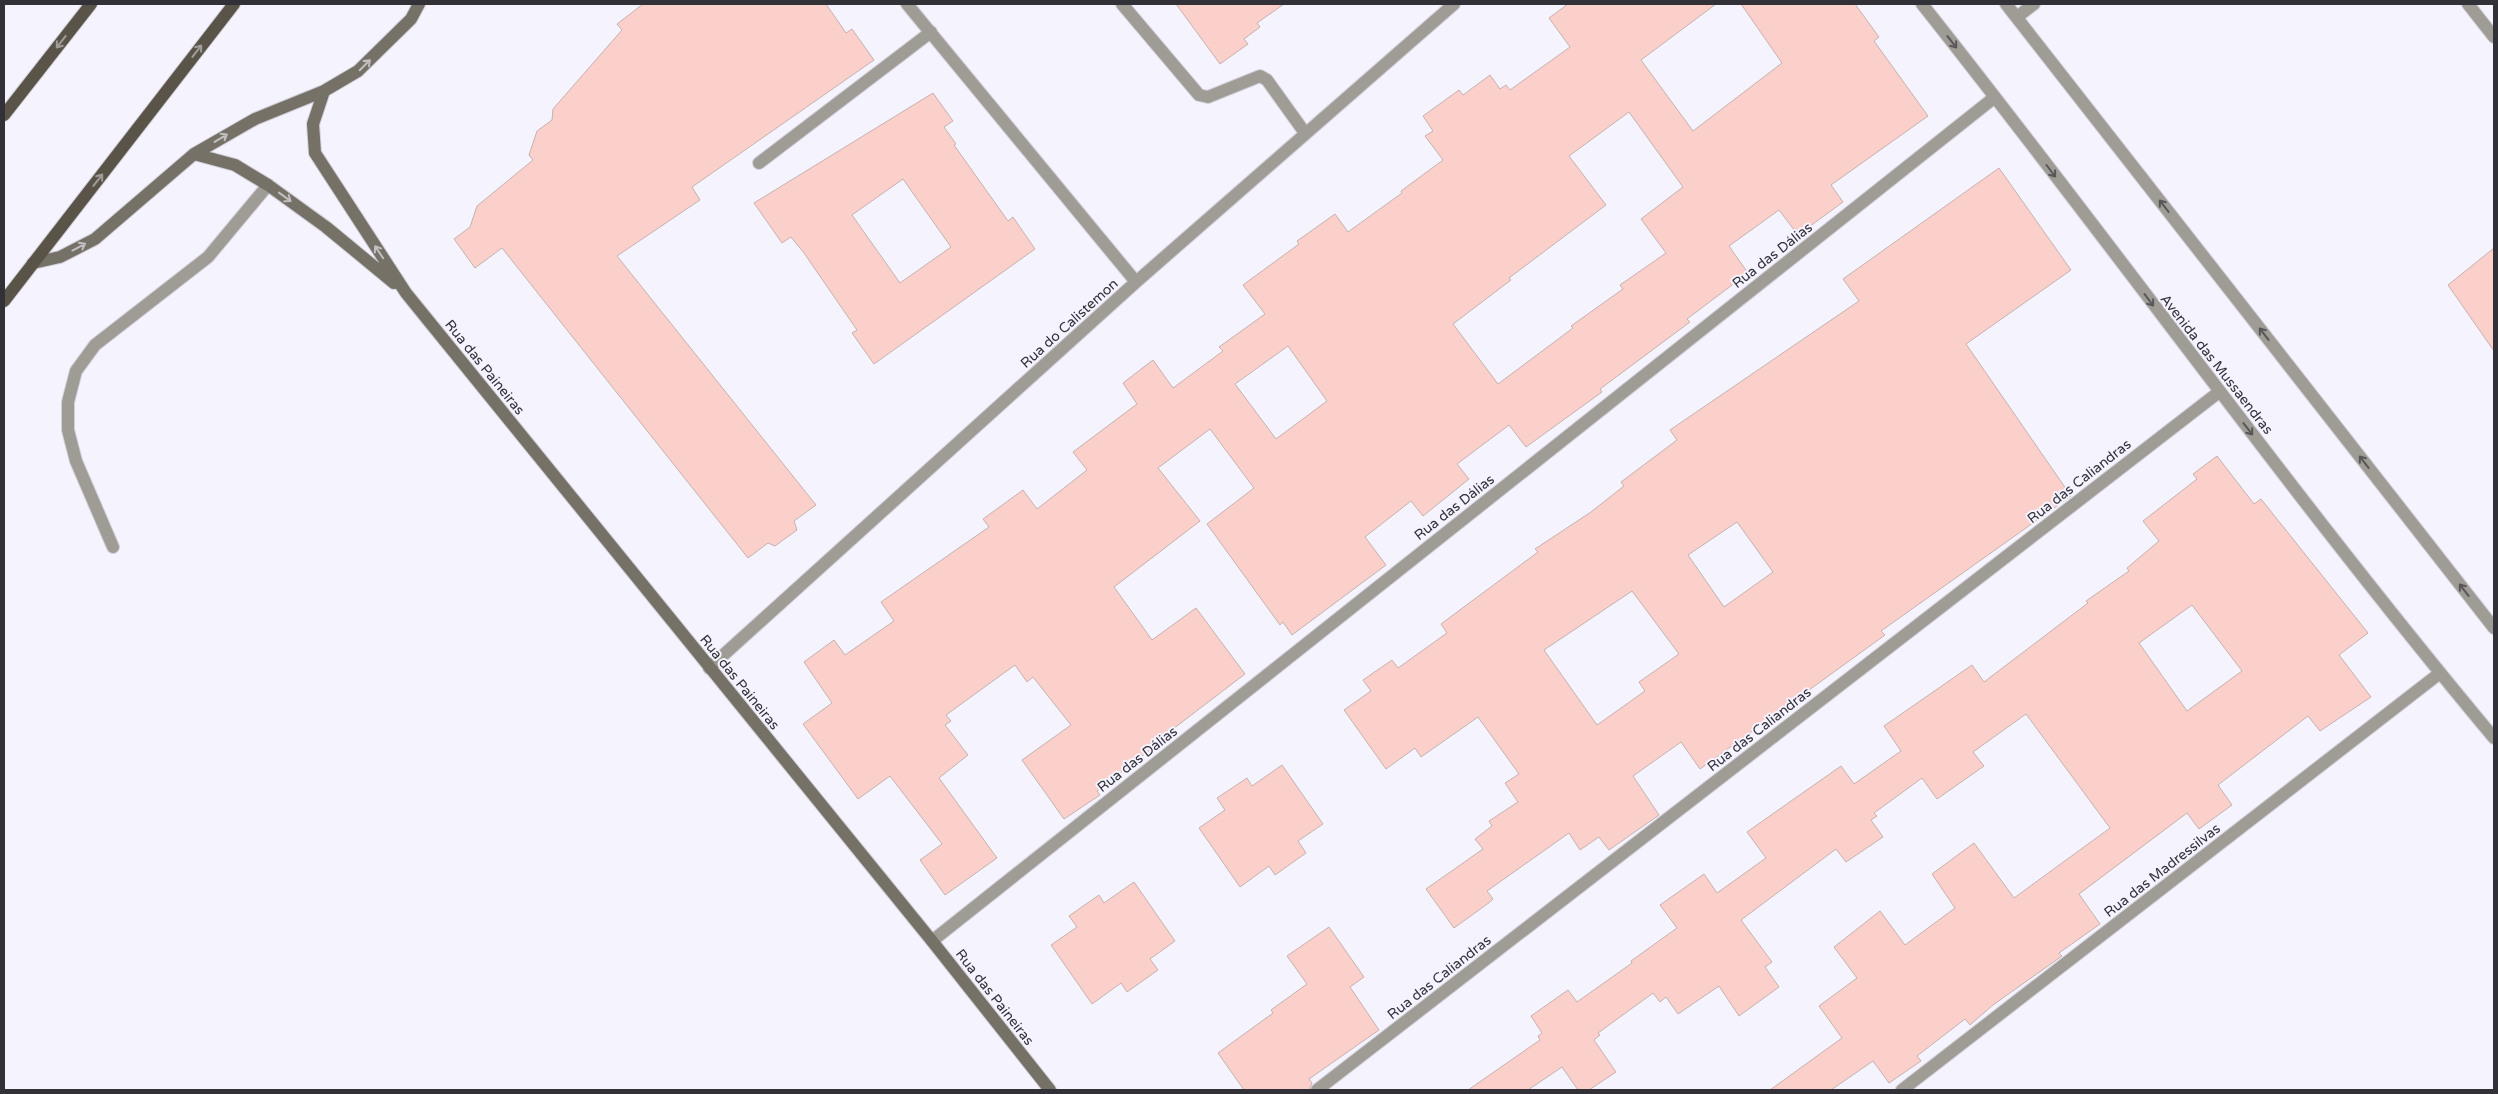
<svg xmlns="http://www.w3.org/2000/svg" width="2498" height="1094" font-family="'Varela Round',sans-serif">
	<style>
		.building { fill: #fbd0cb; stroke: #c5b1af; fill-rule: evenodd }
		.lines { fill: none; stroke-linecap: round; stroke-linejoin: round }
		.lane-casing { stroke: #d2d0da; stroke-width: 14 }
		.street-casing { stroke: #d2d0da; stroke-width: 14 }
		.secondary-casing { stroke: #d2d0da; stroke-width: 14 }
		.primary-casing { stroke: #d2d0da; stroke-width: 14 }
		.lane { stroke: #9f9c95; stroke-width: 12 }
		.street { stroke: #9f9c95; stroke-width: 12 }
		.secondary { stroke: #767167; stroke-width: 12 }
		.primary { stroke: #5a5448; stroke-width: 12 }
		.oneway { stroke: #a09c9a }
		.oneway2 { stroke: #585659 }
		.oneway3 { stroke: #c2bfc2 }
		.labels { text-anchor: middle; stroke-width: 4; stroke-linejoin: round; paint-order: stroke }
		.street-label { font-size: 14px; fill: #323138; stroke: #f5f3fe }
	</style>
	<rect width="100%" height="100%" fill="#f5f3fe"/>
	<!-- building -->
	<path class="building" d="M 643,4 L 826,4 L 846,33 L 852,29 L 874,60 L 692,187 L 700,200 L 617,256 L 816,505 L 794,521 L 797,530 L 775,546 L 768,543 L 748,558 L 502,248 L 475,268 L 454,239 L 470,227 L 477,206 L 533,160 L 529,155 L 537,131 L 552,120 L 553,109 L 622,30 L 617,24 Z
		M 1176,4 L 1284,4 L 1257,23 L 1260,27 L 1244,39 L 1248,44 L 1220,64 Z
		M 1568,4 L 1716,4 L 1641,60 L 1693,131 L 1782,63 L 1741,4 L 1855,4 L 1879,37 L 1874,41 L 1928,116 L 1831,185 L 1843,202 L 1798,235 L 1779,210 L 1729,246 L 1748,273 L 1687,319 L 1690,322 L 1600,389 L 1602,392 L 1526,447 L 1509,425 L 1457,464 L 1469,479 L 1423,516 L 1411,501 L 1365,537 L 1386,565 L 1292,635 L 1283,622 L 1280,625 L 1207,524 L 1254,488 L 1210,429 L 1158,468 L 1200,521 L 1114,587 L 1152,640 L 1196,608 L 1245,674 L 1152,745 L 1154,747 L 1097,791 L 1100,795 L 1064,819 L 1022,760 L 1071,725 L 1033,677 L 1027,682 L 1015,665 L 946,715 L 951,721 L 945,725 L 968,755 L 939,778 L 997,858 L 945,895 L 920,860 L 942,844 L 890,776 L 858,799 L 803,724 L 832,703 L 804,662 L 834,640 L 845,655 L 894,621 L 881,602 L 989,527 L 983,519 L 1023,490 L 1037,509 L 1087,470 L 1073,452 L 1137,404 L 1123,383 L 1153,360 L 1173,388 L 1223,351 L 1219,347 L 1265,314 L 1243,285 L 1299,244 L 1297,241 L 1335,214 L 1348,232 L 1402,193 L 1401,191 L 1443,160 L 1425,136 L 1433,131 L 1423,116 L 1459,90 L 1463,95 L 1490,75 L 1500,89 L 1506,85 L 1510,90 L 1570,47 L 1549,18 ZM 1629,112 L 1683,187 L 1641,219 L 1666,253 L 1620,285 L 1623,289 L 1571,326 L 1573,328 L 1498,384 L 1453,324 L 1511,280 L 1509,278 L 1606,205 L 1569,156 ZM 1288,346 L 1327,401 L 1276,439 L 1235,384 Z
		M 933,93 L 953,121 L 944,127 L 956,144 L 954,145 L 1008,221 L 1013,217 L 1035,249 L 874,364 L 852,333 L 857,330 L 804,253 L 791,237 L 782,243 L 754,203 ZM 903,179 L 951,247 L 900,283 L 852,215 Z
		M 1999,168 L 2071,270 L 1966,344 L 2071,496 L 1881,631 L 1885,635 L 1700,769 L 1681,742 L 1633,776 L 1659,815 L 1609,850 L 1599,837 L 1580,850 L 1569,833 L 1487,891 L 1493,899 L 1490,902 L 1454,928 L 1426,889 L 1483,849 L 1475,839 L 1492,826 L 1489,821 L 1518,802 L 1505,783 L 1519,774 L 1478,717 L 1421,757 L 1415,748 L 1386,769 L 1344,710 L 1371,691 L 1363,680 L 1392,660 L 1398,668 L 1447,633 L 1441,624 L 1538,552 L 1535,549 L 1591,512 L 1624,486 L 1621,482 L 1677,440 L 1670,430 L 1859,301 L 1843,279 ZM 1737,522 L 1773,572 L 1724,607 L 1688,555 ZM 1632,591 L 1679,654 L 1639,682 L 1645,691 L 1597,725 L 1544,650 Z
		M 2494,248 L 2494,351 L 2448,285 Z
		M 2217,456 L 2254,504 L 2261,499 L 2368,633 L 2339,655 L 2371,697 L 2320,731 L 2308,716 L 2218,785 L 2232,805 L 2199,829 L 2187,813 L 2079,894 L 2100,924 L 2059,953 L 2062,956 L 1993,1005 L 1970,1025 L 1965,1019 L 1917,1056 L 1921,1061 L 1889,1083 L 1873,1061 L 1831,1090 L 1770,1090 L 1842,1038 L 1819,1006 L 1857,978 L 1834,947 L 1880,911 L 1905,945 L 1955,908 L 1932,874 L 1974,843 L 2014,898 L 2110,828 L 2026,714 L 1973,752 L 1984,766 L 1937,799 L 1922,778 L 1874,813 L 1877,816 L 1871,820 L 1883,837 L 1846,862 L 1836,849 L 1741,920 L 1772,962 L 1765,967 L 1779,987 L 1739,1016 L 1719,986 L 1678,1014 L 1666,997 L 1660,1002 L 1653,993 L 1598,1033 L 1600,1035 L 1594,1040 L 1616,1072 L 1589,1090 L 1578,1090 L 1562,1067 L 1528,1090 L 1468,1090 L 1540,1040 L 1538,1036 L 1542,1033 L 1531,1016 L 1568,990 L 1577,1002 L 1632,963 L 1631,961 L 1677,928 L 1660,905 L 1704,874 L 1717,893 L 1766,858 L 1747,832 L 1841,766 L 1854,784 L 1901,751 L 1884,726 L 1972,665 L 1984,682 L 2088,603 L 2086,601 L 2129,571 L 2127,568 L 2159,541 L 2143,521 L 2197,479 L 2193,474 ZM 2192,605 L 2242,671 L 2187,711 L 2139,643 Z
		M 1282,765 L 1323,824 L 1298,841 L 1306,853 L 1275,875 L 1269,866 L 1240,887 L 1199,828 L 1225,810 L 1217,798 L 1247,778 L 1252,786 Z
		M 1134,882 L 1175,941 L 1150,959 L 1158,970 L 1127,992 L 1121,983 L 1092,1004 L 1051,945 L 1077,927 L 1069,916 L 1099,895 L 1104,903 Z
		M 1329,927 L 1364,977 L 1350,987 L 1379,1030 L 1309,1079 L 1312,1083 L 1309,1090 L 1244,1090 L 1218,1053 L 1273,1013 L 1271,1010 L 1307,984 L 1287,956 Z"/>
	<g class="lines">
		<defs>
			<path id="lane" d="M 113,547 L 76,461 L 68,430 L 68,402 L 76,371 L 95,345 L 208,257 L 268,185"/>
			<path id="street" d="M 907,4 L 1136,282
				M 1122,4 L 1199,95 L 1208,97 L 1260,76 L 1267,80 L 1305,133
				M 1922,4 C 2115,247 2295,500 2494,738
				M 2006,4 L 2494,628
				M 2468,4 L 2494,37
				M 2017,17 L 2034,4
				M 759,163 L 931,32
				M 709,668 L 1136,282 L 1454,4
				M 932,941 L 1995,97
				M 1317,1090 L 2219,392
				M 1902,1090 L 2440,673"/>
			<path id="secondary" d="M 324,91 L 313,124 L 315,153 L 406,293 L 932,941 L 1050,1090
				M 194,154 L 235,165 L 268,185 L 326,227 L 394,283
				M 33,263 L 60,257 L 95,239 L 194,154 L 255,119 L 324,91 L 358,71 L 411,19 L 419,4"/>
			<path id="primary" d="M 4,115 L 91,4
				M 4,301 L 234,4"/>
		</defs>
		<!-- lane casing -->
		<use href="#lane" class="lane-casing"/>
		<!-- street casing -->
		<use href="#street" class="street-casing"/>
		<!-- secondary casing -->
		<use href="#secondary" class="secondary-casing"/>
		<!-- primary casing -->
		<use href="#primary" class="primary-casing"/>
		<!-- lane -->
		<use href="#lane" class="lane"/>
		<!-- street -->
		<use href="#street" class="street"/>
		<!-- secondary -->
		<use href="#secondary" class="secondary"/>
		<!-- primary -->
		<use href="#primary" class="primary"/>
	</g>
	<!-- one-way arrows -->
	<defs><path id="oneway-shaft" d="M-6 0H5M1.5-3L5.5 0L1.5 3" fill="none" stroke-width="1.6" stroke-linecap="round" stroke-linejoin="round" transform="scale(1.25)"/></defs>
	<g class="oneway">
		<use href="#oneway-shaft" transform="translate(61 42) rotate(128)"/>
		<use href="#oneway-shaft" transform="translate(197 51) rotate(-52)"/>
		<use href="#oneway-shaft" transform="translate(98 180) rotate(-52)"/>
	</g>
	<g class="oneway2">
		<use href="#oneway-shaft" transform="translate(1952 42) rotate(52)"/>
		<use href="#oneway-shaft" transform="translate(2051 171) rotate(53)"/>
		<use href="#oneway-shaft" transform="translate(2164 206) rotate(-128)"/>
		<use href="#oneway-shaft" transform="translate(2149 300) rotate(53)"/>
		<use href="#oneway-shaft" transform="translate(2264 334) rotate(-128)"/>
		<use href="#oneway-shaft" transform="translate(2248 429) rotate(52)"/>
		<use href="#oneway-shaft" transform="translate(2364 462) rotate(-128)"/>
		<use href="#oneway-shaft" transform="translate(2464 590) rotate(-128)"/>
	</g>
	<g class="oneway3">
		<use href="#oneway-shaft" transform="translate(365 65) rotate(-45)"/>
		<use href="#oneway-shaft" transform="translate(221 138) rotate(-31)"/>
		<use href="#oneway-shaft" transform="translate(285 197) rotate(36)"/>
		<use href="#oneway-shaft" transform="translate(79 247) rotate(-28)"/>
		<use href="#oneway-shaft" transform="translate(379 252) rotate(-124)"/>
	</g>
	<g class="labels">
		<!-- street labels -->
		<g class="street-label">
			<text transform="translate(1772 255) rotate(-38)" y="5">Rua das Dálias</text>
			<text transform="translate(1069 323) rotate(-42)" y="5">Rua do Calistemon</text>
			<text transform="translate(2217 364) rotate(52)" y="5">Avenida das Mussaendras</text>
			<text transform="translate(485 367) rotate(51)" y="5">Rua das Paineiras</text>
			<text transform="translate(2079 481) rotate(-38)" y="5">Rua das Caliandras</text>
			<text transform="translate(1454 507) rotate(-38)" y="5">Rua das Dálias</text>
			<text transform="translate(740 682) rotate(51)" y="5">Rua das Paineiras</text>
			<text transform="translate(1759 729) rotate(-38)" y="5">Rua das Caliandras</text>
			<text transform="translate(1137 759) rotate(-38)" y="5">Rua das Dálias</text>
			<text transform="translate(2162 870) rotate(-38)" y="5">Rua das Madressilvas</text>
			<text transform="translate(1439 977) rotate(-38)" y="5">Rua das Caliandras</text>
			<text transform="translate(995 997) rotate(52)" y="5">Rua das Paineiras</text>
		</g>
	</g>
	<!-- border -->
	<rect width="2498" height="1094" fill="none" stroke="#323138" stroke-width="10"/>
</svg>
